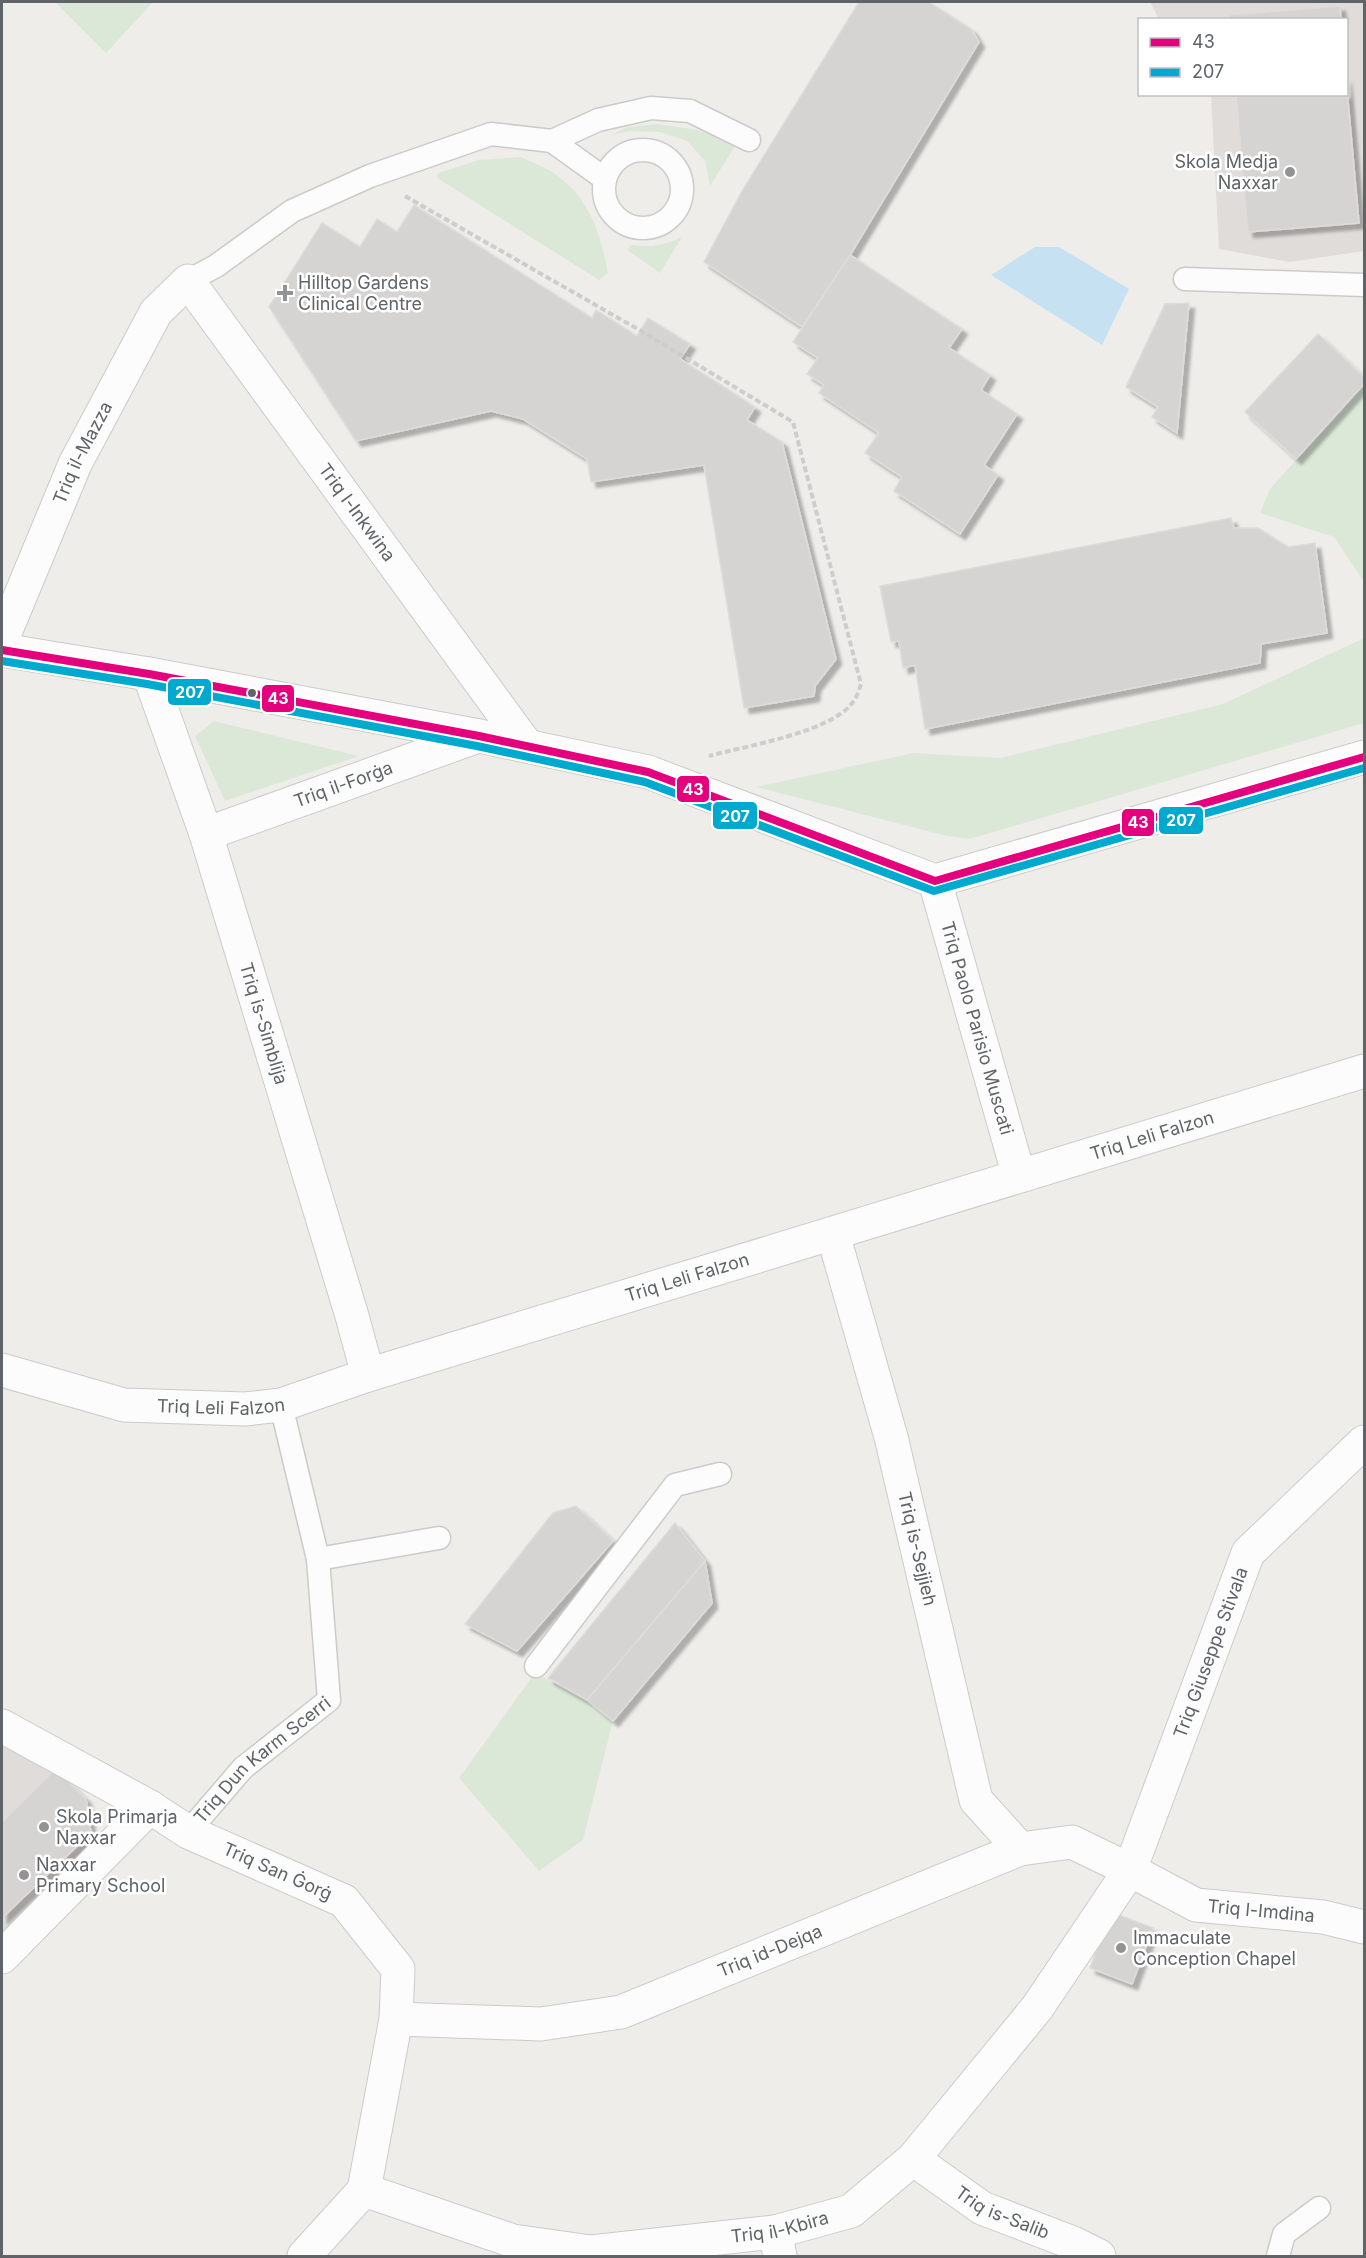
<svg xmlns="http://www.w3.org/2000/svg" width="1366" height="2258" font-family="Inter,sans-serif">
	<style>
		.education { fill: #dfdcd9 }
		.green { fill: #dbe8d8 }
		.water { fill: #c5e1f2 }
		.building { fill: #d6d4d3; stroke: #dedcda; stroke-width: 1.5; filter: url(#shadow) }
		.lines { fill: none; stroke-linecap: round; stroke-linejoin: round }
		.service-casing { stroke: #cbcbca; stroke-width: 25 }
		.minor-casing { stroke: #cbcbca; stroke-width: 35 }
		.tertiary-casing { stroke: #cbcbca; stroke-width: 35 }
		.path { stroke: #cbcecc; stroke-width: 4; stroke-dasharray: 6 3; stroke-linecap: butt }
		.service { stroke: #fdfcfc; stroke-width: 22 }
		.minor { stroke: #fdfcfc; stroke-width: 33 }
		.tertiary { stroke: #fdfcfc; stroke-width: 33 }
		.bus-1-casing { stroke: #fff; stroke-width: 12 }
		.bus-2-casing { stroke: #fff; stroke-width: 12 }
		.bus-1 { stroke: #e5007d; stroke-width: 8 }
		.bus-2 { stroke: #00a9ce; stroke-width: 8 }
		.poi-dot { fill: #929395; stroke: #fff; stroke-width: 2 }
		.bus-dot { fill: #606367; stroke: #fff; stroke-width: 2 }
		.labels { text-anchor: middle; stroke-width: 5; stroke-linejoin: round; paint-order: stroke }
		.poi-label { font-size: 18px; fill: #606367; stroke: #fff; text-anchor: start }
		.street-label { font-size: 18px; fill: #606367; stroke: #fff }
		.line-badge { stroke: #fff; stroke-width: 2 }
		.badge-label { font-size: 16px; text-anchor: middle; font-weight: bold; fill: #fff }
	</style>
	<defs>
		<filter id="shadow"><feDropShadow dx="5.5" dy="5.5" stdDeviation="1.5" flood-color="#0004"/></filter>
	</defs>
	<rect width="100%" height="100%" fill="#efedea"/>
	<!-- education -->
	<path class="education" d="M 1150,2 L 1364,2 L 1364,251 L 1290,262 L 1219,249 L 1211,95 L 1346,94 L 1346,20 L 1159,19 Z
		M 2,1741 L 56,1769 L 86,1799 L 86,1856 L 2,1937 Z"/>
	<!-- green -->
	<path class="green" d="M 55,2 L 153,2 L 106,53 Z
		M 659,124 L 697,130 L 737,143 L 710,186 L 705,161 L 687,141 L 660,132 L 630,131 L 611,135 L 627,127 Z
		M 521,157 C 533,163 548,168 558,176 C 590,200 601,235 608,273 L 599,280 L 437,178 L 438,173 L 479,160 Z
		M 682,237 L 660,273 L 627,250 L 632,245 C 653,247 662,246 682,237 Z
		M 1364,384 L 1364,582 L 1334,537 L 1260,513 L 1270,489 Z
		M 1364,638 L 1364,723 L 970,839 L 947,836 L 756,787 L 913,753 L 1001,758 L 1223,704 Z
		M 214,721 L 359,756 L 225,801 L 195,736 Z
		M 535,1673 L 587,1700 L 613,1721 L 583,1840 L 539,1871 L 459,1778 Z"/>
	<!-- water -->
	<path class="water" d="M 1035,247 L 1059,247 L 1129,289 L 1102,345 L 991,275 Z"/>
	<!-- building -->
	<path class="building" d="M 859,2 L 929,2 L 971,29 L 979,42 L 850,255 L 802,327 L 704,262 L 742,191 Z
		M 1340,6 L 1341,20 L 1229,20 L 1229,15 Z
		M 1346,78 L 1359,223 L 1248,232 L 1236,94 L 1346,94 Z
		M 414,205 L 592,318 L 596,310 L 637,336 L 648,318 L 690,344 L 680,359 L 755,407 L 747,420 L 782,442 L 836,659 L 815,686 L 814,696 L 744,708 L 704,465 L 591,482 L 587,459 L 523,419 L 491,411 L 356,441 L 269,307 L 322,223 L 360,247 L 377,219 L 397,232 Z
		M 850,255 L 962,329 L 949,348 L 990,375 L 981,390 L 1017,414 L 984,465 L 998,475 L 960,534 L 894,491 L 902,477 L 865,453 L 879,433 L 819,393 L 824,385 L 807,374 L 818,358 L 793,342 Z
		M 1189,303 L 1177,433 L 1152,417 L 1158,407 L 1126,387 L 1165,304 Z
		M 1318,334 L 1364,377 L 1364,384 L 1296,459 L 1245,412 Z
		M 1231,518 L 1234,528 L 1258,528 L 1288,547 L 1315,543 L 1327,633 L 1261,644 L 1260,663 L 925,729 L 915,665 L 903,668 L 899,641 L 891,642 L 880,586 Z
		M 576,1506 L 613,1541 L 517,1651 L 465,1624 L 553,1513 Z
		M 675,1523 L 705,1561 L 587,1700 L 548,1678 Z
		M 705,1561 L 712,1603 L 613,1721 L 587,1700 Z
		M 56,1769 L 86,1799 L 91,1833 L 2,1918 L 2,1822 Z
		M 1111,1912 L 1153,1928 L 1132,1984 L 1090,1968 Z"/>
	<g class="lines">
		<defs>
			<g id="service">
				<path d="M 552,141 L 598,120 L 651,108 L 690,111 L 749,140"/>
				<circle cx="643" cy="189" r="39"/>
				<path d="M 1185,279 L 1364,285"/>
				<path d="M 188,281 L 216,266 L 292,211 L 370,176 L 491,134 L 552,141 L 605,179"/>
				<path d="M 318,1559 L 439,1538"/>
				<path d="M 536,1666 L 675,1485 L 720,1474"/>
				<path id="s1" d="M 188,1832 L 243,1768 L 329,1700 L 318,1559 L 281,1405"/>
				<path d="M 1278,2256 L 1284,2234 L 1319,2208"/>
			</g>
			<g id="minor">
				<path id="s2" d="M 2,640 L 75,464 L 156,312 L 188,281 L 527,746"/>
				<path d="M 2,650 L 149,674 L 479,736 L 648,772 L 935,881 L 1364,757"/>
				<path id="s3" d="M 149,674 L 206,834 L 352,1316 L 368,1375"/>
				<path id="s4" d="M 206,834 L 478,736"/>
				<path id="s5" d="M 935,881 L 1019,1176"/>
				<path id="s6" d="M 833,1234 L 891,1437 L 976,1800 L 1020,1849"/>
				<path id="s7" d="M 2,1370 L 124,1405 L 245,1409 L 281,1405 L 368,1375 L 1364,1071"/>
				<path id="s8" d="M 2,1726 L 150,1807 L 188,1832 L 344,1901 L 398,1969 L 396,2019 L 364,2190"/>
				<path d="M 2,1957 L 150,1807"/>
				<path id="s9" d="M 396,2019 L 541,2024 L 621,2012 L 1020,1849 L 1072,1842 L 1130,1870 L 1196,1905 L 1323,1917 L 1364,1927"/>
				<path id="s10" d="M 913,2159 L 982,2208 L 1073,2243 L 1099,2256"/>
				<path d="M 775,2232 L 780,2256"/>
			</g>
			<g id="tertiary">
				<path id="s11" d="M 304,2256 L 364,2190 L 513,2241 L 591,2252 L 775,2232 L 851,2211 L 913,2159 L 1037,2008 L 1130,1870 L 1248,1553 L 1364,1442"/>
			</g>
		</defs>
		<!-- service casing -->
		<use href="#service" class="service-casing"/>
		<!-- minor casing -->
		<use href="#minor" class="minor-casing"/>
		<!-- tertiary casing -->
		<use href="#tertiary" class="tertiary-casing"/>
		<!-- path -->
		<path class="path" d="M 405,196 L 641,331 L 793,422 L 861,684 C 859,690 857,697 853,702 C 832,732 746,746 709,756"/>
		<!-- service -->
		<use href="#service" class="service"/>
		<!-- minor -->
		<use href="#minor" class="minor"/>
		<!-- tertiary -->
		<use href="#tertiary" class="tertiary"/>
		<defs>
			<path id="bus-1" d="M 2,650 L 149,674 L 479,736 L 648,772 L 935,881 L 1364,757"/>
			<path id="bus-2" d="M 2,661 L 147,684 L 477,746 L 645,782 L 934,891 L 1364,768"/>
		</defs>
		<!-- bus-1 casing -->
		<use href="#bus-1" class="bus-1-casing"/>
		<!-- bus-2 casing -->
		<use href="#bus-2" class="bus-2-casing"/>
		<!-- bus-1 -->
		<use href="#bus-1" class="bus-1"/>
		<!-- bus-2 -->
		<use href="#bus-2" class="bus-2"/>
	</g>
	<!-- markers -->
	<g class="poi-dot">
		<circle cx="1290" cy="172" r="6"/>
		<path d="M282 284h6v6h6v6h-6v6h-6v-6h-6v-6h6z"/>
		<circle cx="44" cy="1827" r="6"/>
		<circle cx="24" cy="1875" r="6"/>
		<circle cx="1121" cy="1948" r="6"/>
	</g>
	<circle class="bus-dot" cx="252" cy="693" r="5"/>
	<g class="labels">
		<!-- poi labels -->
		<g class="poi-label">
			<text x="1278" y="168" text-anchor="end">Skola Medja<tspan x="1278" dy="21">Naxxar</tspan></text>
			<text x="298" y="289">Hilltop Gardens<tspan x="298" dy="21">Clinical Centre</tspan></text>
			<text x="56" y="1823">Skola Primarja<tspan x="56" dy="21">Naxxar</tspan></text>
			<text x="36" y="1871">Naxxar<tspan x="36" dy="21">Primary School</tspan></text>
			<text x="1133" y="1944">Immaculate<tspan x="1133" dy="21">Conception Chapel</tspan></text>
		</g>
		<!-- street labels -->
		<g class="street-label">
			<text dy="6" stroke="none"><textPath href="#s2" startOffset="204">Triq il-Mazza</textPath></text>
			<text dy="6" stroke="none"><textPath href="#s2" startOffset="694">Triq l-Inkwina</textPath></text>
			<text dy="6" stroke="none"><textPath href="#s4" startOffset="146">Triq il-Forġa</textPath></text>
			<text dy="6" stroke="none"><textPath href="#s3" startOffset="368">Triq is-Simblija</textPath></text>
			<text dy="6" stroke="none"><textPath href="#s5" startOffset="153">Triq Paolo Parisio Muscati</textPath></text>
			<text dy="6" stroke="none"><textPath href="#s7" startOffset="1196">Triq Leli Falzon</textPath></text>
			<text dy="6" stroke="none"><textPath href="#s7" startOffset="710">Triq Leli Falzon</textPath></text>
			<text dy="6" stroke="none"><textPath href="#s7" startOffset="224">Triq Leli Falzon</textPath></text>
			<text dy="6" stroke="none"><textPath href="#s6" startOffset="326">Triq is-Sejjieh</textPath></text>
			<text dy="6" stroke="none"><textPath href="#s11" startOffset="1264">Triq Giuseppe Stivala</textPath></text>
			<text dy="6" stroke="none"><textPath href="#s1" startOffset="104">Triq Dun Karm Scerri</textPath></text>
			<text dy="6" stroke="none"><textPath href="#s8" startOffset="312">Triq San Ġorġ</textPath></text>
			<text dy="6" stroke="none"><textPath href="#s9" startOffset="914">Triq l-Imdina</textPath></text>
			<text dy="6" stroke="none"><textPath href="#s9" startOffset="387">Triq id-Dejqa</textPath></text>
			<text dy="6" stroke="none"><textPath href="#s10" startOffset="105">Triq is-Salib</textPath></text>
			<text dy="6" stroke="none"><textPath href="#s11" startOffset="516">Triq il-Kbira</textPath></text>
		</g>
	</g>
	<g class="line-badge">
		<rect x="167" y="678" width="45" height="28" rx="6" fill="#00a9ce"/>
		<rect x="261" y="684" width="34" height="29" rx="6" fill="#e5007d"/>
		<rect x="676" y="775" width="34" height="28" rx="6" fill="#e5007d"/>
		<rect x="712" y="801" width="46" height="29" rx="6" fill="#00a9ce"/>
		<rect x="1158" y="806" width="46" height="29" rx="6" fill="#00a9ce"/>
		<rect x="1121" y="808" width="34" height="29" rx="6" fill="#e5007d"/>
	</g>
	<g class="badge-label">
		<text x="190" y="698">207</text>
		<text x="278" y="704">43</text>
		<text x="693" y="795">43</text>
		<text x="735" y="822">207</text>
		<text x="1181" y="826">207</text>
		<text x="1138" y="828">43</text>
	</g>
	<!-- border -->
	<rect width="1366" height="2258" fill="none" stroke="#606367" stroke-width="6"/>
	<!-- legend -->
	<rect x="1138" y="18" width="210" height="78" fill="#ffffff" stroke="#bfc1c2" stroke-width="1.5"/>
	<rect x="1150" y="38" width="30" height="9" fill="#e5007d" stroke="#bfc1c2" stroke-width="1.5"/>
	<text x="1192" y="48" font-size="18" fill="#606367">43</text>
	<rect x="1150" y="68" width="30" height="9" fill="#00a9ce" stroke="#bfc1c2" stroke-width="1.5"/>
	<text x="1192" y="78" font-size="18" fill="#606367">207</text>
</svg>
